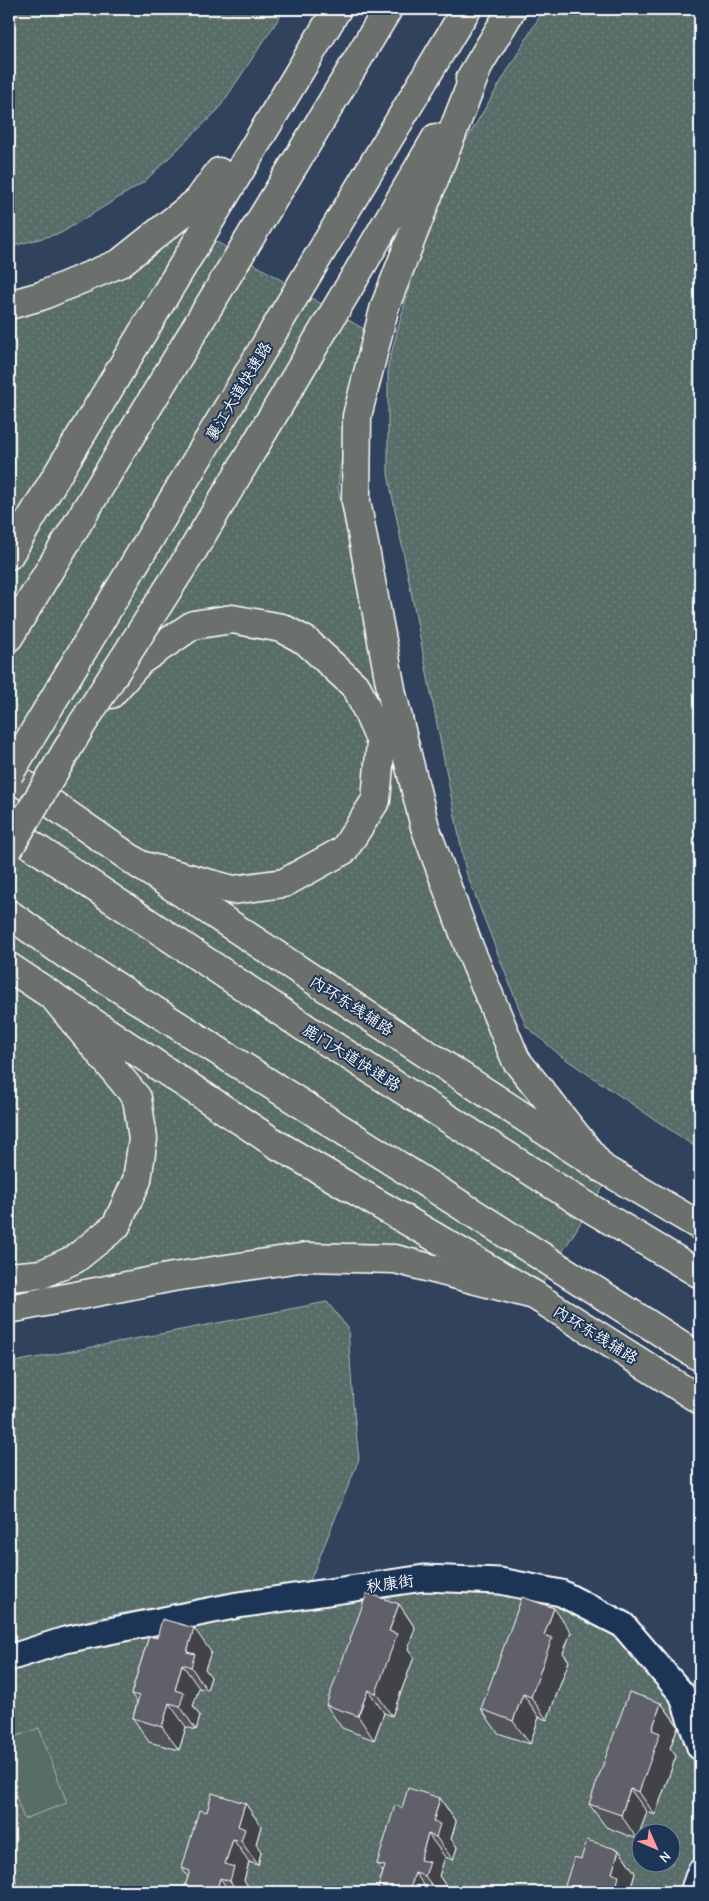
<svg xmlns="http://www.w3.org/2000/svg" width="709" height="1901" font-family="'Comic Neue','LXGW WenKai TC',sans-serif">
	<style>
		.grass { fill: url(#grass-dots); stroke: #acb6b4; fill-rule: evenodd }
		.garden { fill: #586c68; stroke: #acb6b4 }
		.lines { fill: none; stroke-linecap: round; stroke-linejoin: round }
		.tertiary-casing { stroke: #fff; stroke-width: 29 }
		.primary-casing { stroke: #fff; stroke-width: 31 }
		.trunk-casing { stroke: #fff; stroke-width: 31 }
		.tertiary { stroke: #1d3557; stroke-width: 25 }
		.primary { stroke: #6c706d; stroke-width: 28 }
		.trunk { stroke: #6c706d; stroke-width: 28 }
		.trunk-bridge-casing { stroke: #fff; stroke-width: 31; stroke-linecap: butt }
		.trunk-bridge { stroke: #6c706d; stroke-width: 28 }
		.wall { fill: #52535a; stroke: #fff }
		.shaded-wall { fill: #42434a; stroke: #fff }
		.building { fill: #5f6069; stroke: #fff }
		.labels { text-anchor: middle; stroke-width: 4; stroke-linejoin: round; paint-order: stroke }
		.street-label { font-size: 16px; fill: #fff; stroke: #1d3557 }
	</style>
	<defs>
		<pattern id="grass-dots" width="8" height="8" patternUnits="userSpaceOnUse" patternTransform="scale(1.25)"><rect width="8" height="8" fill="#586c68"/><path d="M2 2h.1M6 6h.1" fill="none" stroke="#71827f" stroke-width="1.8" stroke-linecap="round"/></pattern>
	</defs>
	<rect width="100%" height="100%" fill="#31425c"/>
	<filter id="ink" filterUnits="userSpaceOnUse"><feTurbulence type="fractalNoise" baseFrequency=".02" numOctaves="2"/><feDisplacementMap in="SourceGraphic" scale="10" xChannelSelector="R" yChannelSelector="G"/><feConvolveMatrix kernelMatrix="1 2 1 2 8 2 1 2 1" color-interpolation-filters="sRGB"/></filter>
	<g filter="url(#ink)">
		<!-- grass -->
		<path class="grass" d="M 9,9 L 285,9 L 218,110 L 144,182 L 61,233 L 9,247 Z
			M 544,9 L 700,9 L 700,1150 L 561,1056 L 526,1026 L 466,872 L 388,474 L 388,365 L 413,273 L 458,154 Z
			M 185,223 L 372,334 L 348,407 L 338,487 L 366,634 L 403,798 L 445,921 L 605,1184 L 539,1289 L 328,1246 L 113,1274 L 9,1299 L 9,314 L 63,302 L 129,270 Z
			M 327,1302 L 348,1328 L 353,1403 L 359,1459 L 310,1581 L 95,1618 L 9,1647 L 9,1363 Z
			M 500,1581 L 623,1625 L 682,1694 L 700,1747 L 700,1872 L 693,1892 L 18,1892 L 9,1845 L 9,1658 L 238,1605 ZM 642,1834 L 672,1834 L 672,1864 L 642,1864 Z"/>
		<!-- garden -->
		<path class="garden" d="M 39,1728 L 67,1803 L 24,1819 L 9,1777 L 9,1739 Z"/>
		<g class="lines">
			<defs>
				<path id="tertiary" d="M 9,1658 L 65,1640 L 238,1605 L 424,1578 L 500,1581 L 561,1593 L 623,1625 L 682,1694 L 700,1747
					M 693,1892 L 700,1872"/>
				<path id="primary" d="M 9,774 L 140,865 L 364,1013 L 602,1168 L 700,1226
					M 9,967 L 276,1144 L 534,1295 L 700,1400"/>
				<path id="trunk" d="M 456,26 L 467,9
					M 479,64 L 385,306 L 357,416 L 356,501 L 392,694 L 425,827 L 469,947 L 516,1060 L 602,1168
					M 470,79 L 512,9
					M 355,277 L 436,138
					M 9,305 L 41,296 L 120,263 L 198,201 L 219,172
					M 9,555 L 337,9
					M 9,637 L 388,9
					M 111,694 L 140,661 L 193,625 L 232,619 L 282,628 L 306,641 L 357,688 L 381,742 L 376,800 L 344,850 L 284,883 L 233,890 L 140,865
					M 9,830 L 307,1029 L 575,1199 L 700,1274
					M 9,914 L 67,955 L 700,1357
					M 9,1277 L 42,1274 L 75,1259 L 116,1226 L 137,1180 L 143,1139 L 137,1098 L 53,996
					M 9,1309 L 173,1277 L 306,1257 L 395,1259 L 534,1295"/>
			</defs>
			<!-- tertiary casing -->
			<use href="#tertiary" class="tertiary-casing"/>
			<!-- primary casing -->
			<use href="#primary" class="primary-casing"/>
			<!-- trunk casing -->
			<use href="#trunk" class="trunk-casing"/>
			<!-- tertiary -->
			<use href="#tertiary" class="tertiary"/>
			<!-- primary -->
			<use href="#primary" class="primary"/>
			<!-- trunk -->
			<use href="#trunk" class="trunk"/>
			<defs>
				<path id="trunk-bridge" d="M 9,774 L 456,26
					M 9,848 L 81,726 L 193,550 L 355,277"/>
			</defs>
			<!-- trunk-bridge casing -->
			<use href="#trunk-bridge" class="trunk-bridge-casing"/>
			<!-- trunk-bridge -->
			<use href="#trunk-bridge" class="trunk-bridge"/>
		</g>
		<!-- wall -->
		<path class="wall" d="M 399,1604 L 415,1628 L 408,1649 L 414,1657 L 392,1716 L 384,1713 L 374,1740 L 342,1728 L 326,1705 Z
			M 571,1632 L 563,1653 L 569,1661 L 547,1720 L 539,1717 L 530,1744 L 498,1733 L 481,1709 Z
			M 149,1636 L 211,1652 L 205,1669 L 211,1677 L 207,1690 L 199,1688 L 193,1706 L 200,1716 L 196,1730 L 186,1727 L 179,1750 L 149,1742 L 133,1718 L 137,1702 L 131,1694 Z
			M 661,1703 L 678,1726 L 670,1748 L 676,1756 L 655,1815 L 647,1812 L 637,1839 L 606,1827 L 589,1804 Z
			M 440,1798 L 456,1822 L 451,1839 L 457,1847 L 453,1860 L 445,1857 L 439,1876 L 446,1886 L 444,1892 L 381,1892 L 378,1888 L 383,1872 L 377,1864 L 402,1808 Z
			M 245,1803 L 261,1826 L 256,1844 L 261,1852 L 258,1865 L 249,1862 L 244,1880 L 251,1891 L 250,1892 L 183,1892 L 188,1877 L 182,1868 L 207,1812 Z
			M 619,1850 L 635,1873 L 630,1891 L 631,1892 L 563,1892 L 581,1859 Z"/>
		<!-- shaded-wall -->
		<path class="shaded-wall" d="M 399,1604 L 415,1628 L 408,1649 L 414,1657 L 392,1716 L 376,1693 L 389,1631 Z
			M 554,1608 L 571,1632 L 563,1653 L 569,1661 L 547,1720 L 531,1697 L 544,1635 Z
			M 194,1628 L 211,1652 L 205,1669 L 211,1677 L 207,1690 L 191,1667 L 187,1652 Z
			M 182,1664 L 199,1688 L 193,1706 L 200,1716 L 196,1730 L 180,1706 L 175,1690 Z
			M 368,1690 L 384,1713 L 374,1740 L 358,1716 Z
			M 523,1694 L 539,1717 L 530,1744 L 513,1721 Z
			M 169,1703 L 186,1727 L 179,1750 L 162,1727 Z
			M 661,1703 L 678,1726 L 670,1748 L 676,1756 L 655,1815 L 639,1792 L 652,1730 Z
			M 630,1789 L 647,1812 L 637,1839 L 621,1815 Z
			M 440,1798 L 456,1822 L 451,1839 L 457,1847 L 453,1860 L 436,1837 L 433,1822 Z
			M 245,1803 L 261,1826 L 256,1844 L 261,1852 L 258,1865 L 241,1841 L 238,1826 Z
			M 428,1834 L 445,1857 L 439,1876 L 446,1886 L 444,1892 L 437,1892 L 425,1876 L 420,1860 Z
			M 233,1839 L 249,1862 L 244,1880 L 251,1891 L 250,1892 L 238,1892 L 230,1881 L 225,1864 Z
			M 619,1850 L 635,1873 L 630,1891 L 631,1892 L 618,1892 L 616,1888 L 612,1873 Z
			M 415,1873 L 429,1892 L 409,1892 Z
			M 220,1878 L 230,1892 L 216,1892 Z
			M 607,1886 L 612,1892 L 605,1892 Z"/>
		<!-- building -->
		<path class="building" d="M 367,1593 L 399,1604 L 389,1631 L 397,1634 L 376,1693 L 368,1690 L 358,1716 L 326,1705 Z
			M 522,1597 L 554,1608 L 544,1635 L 552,1638 L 531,1697 L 523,1694 L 513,1721 L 481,1709 Z
			M 162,1619 L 194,1628 L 187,1652 L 195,1654 L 191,1667 L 182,1664 L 175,1690 L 184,1693 L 180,1706 L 169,1703 L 162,1727 L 133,1718 L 139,1696 L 131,1694 L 149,1636 L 157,1638 Z
			M 629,1692 L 661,1703 L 652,1730 L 660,1733 L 639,1792 L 630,1789 L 621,1815 L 589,1804 Z
			M 408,1788 L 440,1798 L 433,1822 L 440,1824 L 436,1837 L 428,1834 L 420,1860 L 430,1862 L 425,1876 L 415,1873 L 409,1892 L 393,1892 L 378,1888 L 385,1866 L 377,1864 L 395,1805 L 402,1808 Z
			M 212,1793 L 245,1803 L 238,1826 L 245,1829 L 241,1841 L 233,1839 L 225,1864 L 234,1867 L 230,1881 L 220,1878 L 216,1892 L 183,1892 L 190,1871 L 182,1868 L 199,1810 L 207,1812 Z
			M 587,1840 L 619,1850 L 612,1873 L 619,1876 L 616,1888 L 607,1886 L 605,1892 L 563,1892 L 574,1857 L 581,1859 Z"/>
	</g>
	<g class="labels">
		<!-- street labels -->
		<g class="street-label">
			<text transform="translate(238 391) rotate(-59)" y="6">襄江大道快速路</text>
			<text transform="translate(352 1005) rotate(33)" y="6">内环东线辅路</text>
			<text transform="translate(352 1057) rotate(32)" y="6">鹿门大道快速路</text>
			<text transform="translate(596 1334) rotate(32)" y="6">内环东线辅路</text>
			<text transform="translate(390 1583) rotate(-8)" y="6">秋康街</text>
		</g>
	</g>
	<!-- margin -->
	<rect width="709" height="1901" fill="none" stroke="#1d3557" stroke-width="30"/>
	<rect x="15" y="15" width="679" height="1871" fill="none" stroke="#fff" stroke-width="2" filter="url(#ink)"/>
	<!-- north arrow -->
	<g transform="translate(656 1848) rotate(135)"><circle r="24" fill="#1d3557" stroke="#77869a"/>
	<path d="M0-4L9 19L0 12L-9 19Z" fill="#ff9aa2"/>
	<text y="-8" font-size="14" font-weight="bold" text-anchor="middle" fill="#ffffff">N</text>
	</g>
</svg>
